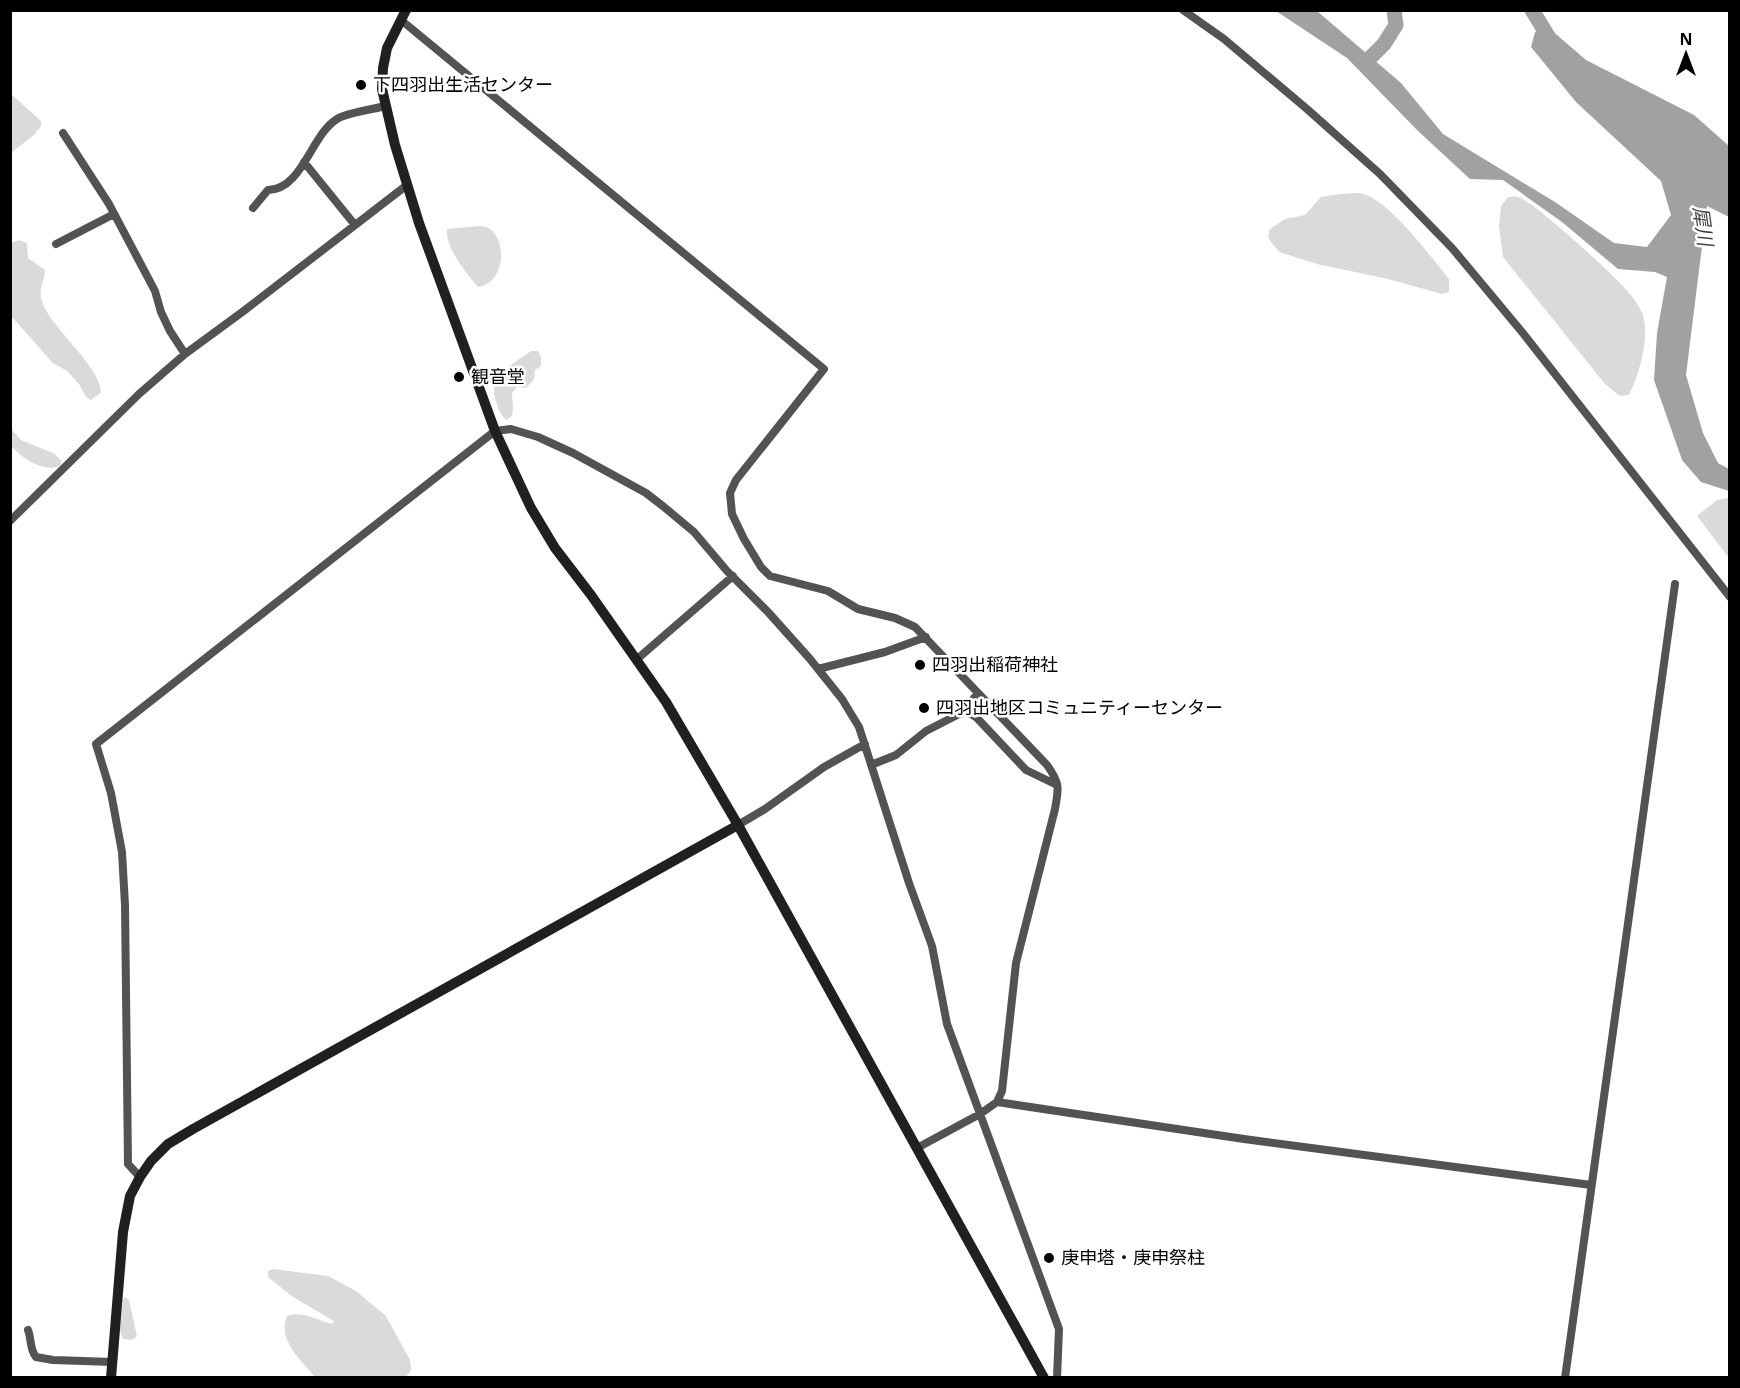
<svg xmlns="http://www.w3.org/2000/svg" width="1740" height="1388" font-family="'Open Sans','Noto Sans JP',sans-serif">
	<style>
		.green { fill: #dadada }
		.water { fill: #a1a1a1 }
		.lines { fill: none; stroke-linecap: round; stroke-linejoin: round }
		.river { stroke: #a1a1a1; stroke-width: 15 }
		.street { stroke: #535353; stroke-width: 8 }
		.secondary { stroke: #202020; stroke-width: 10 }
		.poi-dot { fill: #000; stroke: #fff; stroke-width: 2 }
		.labels { text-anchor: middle; stroke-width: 5; stroke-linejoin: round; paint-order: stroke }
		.poi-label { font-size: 18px; fill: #000; stroke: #fff; text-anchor: start }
		.water-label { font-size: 20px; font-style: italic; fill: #424242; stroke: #fff }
	</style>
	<rect width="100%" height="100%" fill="#fff"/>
	<!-- green -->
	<path class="green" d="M 11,94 L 41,121 L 41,126 L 34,135 L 11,153 Z
		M 1340,194 C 1347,194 1357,192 1363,194 C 1390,201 1431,257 1449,279 L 1449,292 L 1442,294 L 1388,279 L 1317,264 L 1279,252 L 1268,238 L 1270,229 L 1285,219 L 1305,215 L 1321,197 Z
		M 1508,197 C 1512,197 1515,196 1518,197 C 1532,200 1608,270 1622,285 C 1629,292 1640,306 1643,315 C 1650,339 1639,374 1629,395 L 1620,396 L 1605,384 L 1503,257 L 1499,226 L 1501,206 Z
		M 480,226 C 507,226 510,282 478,287 C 466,273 445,247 447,229 Z
		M 19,240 L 27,243 L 28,258 L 45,270 C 45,279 39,288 41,298 C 47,326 101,365 101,393 L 91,400 L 86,397 L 79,384 L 67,371 L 53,363 L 11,316 L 11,243 Z
		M 531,351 L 538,351 L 541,357 L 541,366 L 535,370 L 534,379 L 526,388 L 517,387 L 512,393 L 513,409 L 512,416 L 507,420 C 501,416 499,411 497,404 C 485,377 513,364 531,351 Z
		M 11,429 L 21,440 L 55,454 L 62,462 L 60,466 C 44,473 22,458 11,446 Z
		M 1729,498 L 1730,498 L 1729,558 L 1697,516 L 1717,500 Z
		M 273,1269 L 328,1276 L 356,1291 L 386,1316 L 410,1360 L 411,1370 L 406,1377 L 315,1377 C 301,1360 277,1340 287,1316 C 304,1311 316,1320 332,1324 L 334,1321 L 293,1297 L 268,1277 L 268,1271 Z
		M 125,1297 L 129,1300 L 137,1336 L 132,1340 L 123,1339 L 120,1331 L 123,1300 Z"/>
	<!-- water -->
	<path class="water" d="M 1276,11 L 1317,11 L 1401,83 L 1443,134 L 1555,202 L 1614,243 L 1647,247 L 1671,215 L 1661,181 L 1576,102 L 1531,47 L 1535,32 L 1550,29 L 1586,60 L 1694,115 L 1729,146 L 1729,217 L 1707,206 L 1686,375 L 1703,433 L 1718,463 L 1729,469 L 1729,491 L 1701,482 L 1682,460 L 1654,380 L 1657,333 L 1667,277 L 1655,272 L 1618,269 L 1562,222 L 1503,180 L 1470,179 L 1417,130 L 1347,58 Z"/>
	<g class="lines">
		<!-- river -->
		<path class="river" d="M 1532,10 L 1554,46
			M 1356,56 L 1365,63 L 1384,44 L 1396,25 L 1394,10"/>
		<!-- street -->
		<path class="street" d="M 1183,10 L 1224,39 L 1307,109 L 1380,174 L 1452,248 L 1522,332 L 1730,597
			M 401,20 L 824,369 L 736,480 L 730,493 L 732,514 L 744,539 L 761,567 L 770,576 L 828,591 L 858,609 L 895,618 L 915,627 L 1047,765 C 1060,783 1059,788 1055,809 L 1016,963 L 1002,1091 L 997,1102 L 980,1114 L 917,1148
			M 63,133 L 109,204 L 155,291 L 161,312 L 170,331 L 185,354
			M 304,162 L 355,225
			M 253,208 L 268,190 C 302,190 311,135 337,119 C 345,113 374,109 386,106
			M 56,244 L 114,214
			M 10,521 L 139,394 L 185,354 L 245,310 L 407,185
			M 636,660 L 733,576
			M 818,669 L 885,652 L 926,637
			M 963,712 L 971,714 L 977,718 L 1026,770 L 1057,785
			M 871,765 L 896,755 L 926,731 L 963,712 L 978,693
			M 738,825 L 765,809 L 824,767 L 865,744
			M 997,1102 L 1244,1139 L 1591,1185
			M 140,1177 L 128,1164 L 125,905 L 122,852 L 111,793 L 96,744 L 495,431 L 511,429 L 538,437 L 573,453 L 646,493 L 664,507 L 694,532 L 727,571 L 768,612 L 810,659 L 842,699 L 859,727 L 909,883 L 932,946 L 947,1024 L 1059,1329 L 1057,1378
			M 28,1330 C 32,1340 29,1348 36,1357 L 53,1360 L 113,1362
			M 1565,1378 L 1675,584"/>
		<!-- secondary -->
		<path class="secondary" d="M 406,10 L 387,48 L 383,68 L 382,89 L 395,145 L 419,223 L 495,431 L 531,508 L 555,548 L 591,595 L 666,702 L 738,825 L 1044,1378
			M 111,1378 L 123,1232 L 130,1196 L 140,1177 L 151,1161 L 168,1144 L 193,1129 L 738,825"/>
	</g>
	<!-- markers -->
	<g class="poi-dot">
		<circle cx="361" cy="85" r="6"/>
		<circle cx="459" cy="377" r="6"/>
		<circle cx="920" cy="665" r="6"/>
		<circle cx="924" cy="708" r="6"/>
		<circle cx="1049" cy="1258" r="6"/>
	</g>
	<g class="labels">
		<!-- poi labels -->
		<g class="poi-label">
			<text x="373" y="91">下四羽出生活センター</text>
			<text x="471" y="383">観音堂</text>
			<text x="932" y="671">四羽出稲荷神社</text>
			<text x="936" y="714">四羽出地区コミュニティーセンター</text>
			<text x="1061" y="1264">庚申塔・庚申祭柱</text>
		</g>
		<!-- water labels -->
		<g class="water-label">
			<text transform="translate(1703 226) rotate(82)" y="7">犀川</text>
		</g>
	</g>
	<!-- border -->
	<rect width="1740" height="1388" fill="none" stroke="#000000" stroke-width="24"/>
	<!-- north arrow -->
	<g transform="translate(1686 54)" stroke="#ffffff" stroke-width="4.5" paint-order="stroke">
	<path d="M0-4.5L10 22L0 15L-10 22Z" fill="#000000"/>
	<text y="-9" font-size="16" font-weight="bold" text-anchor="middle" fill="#000000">N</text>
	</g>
</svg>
